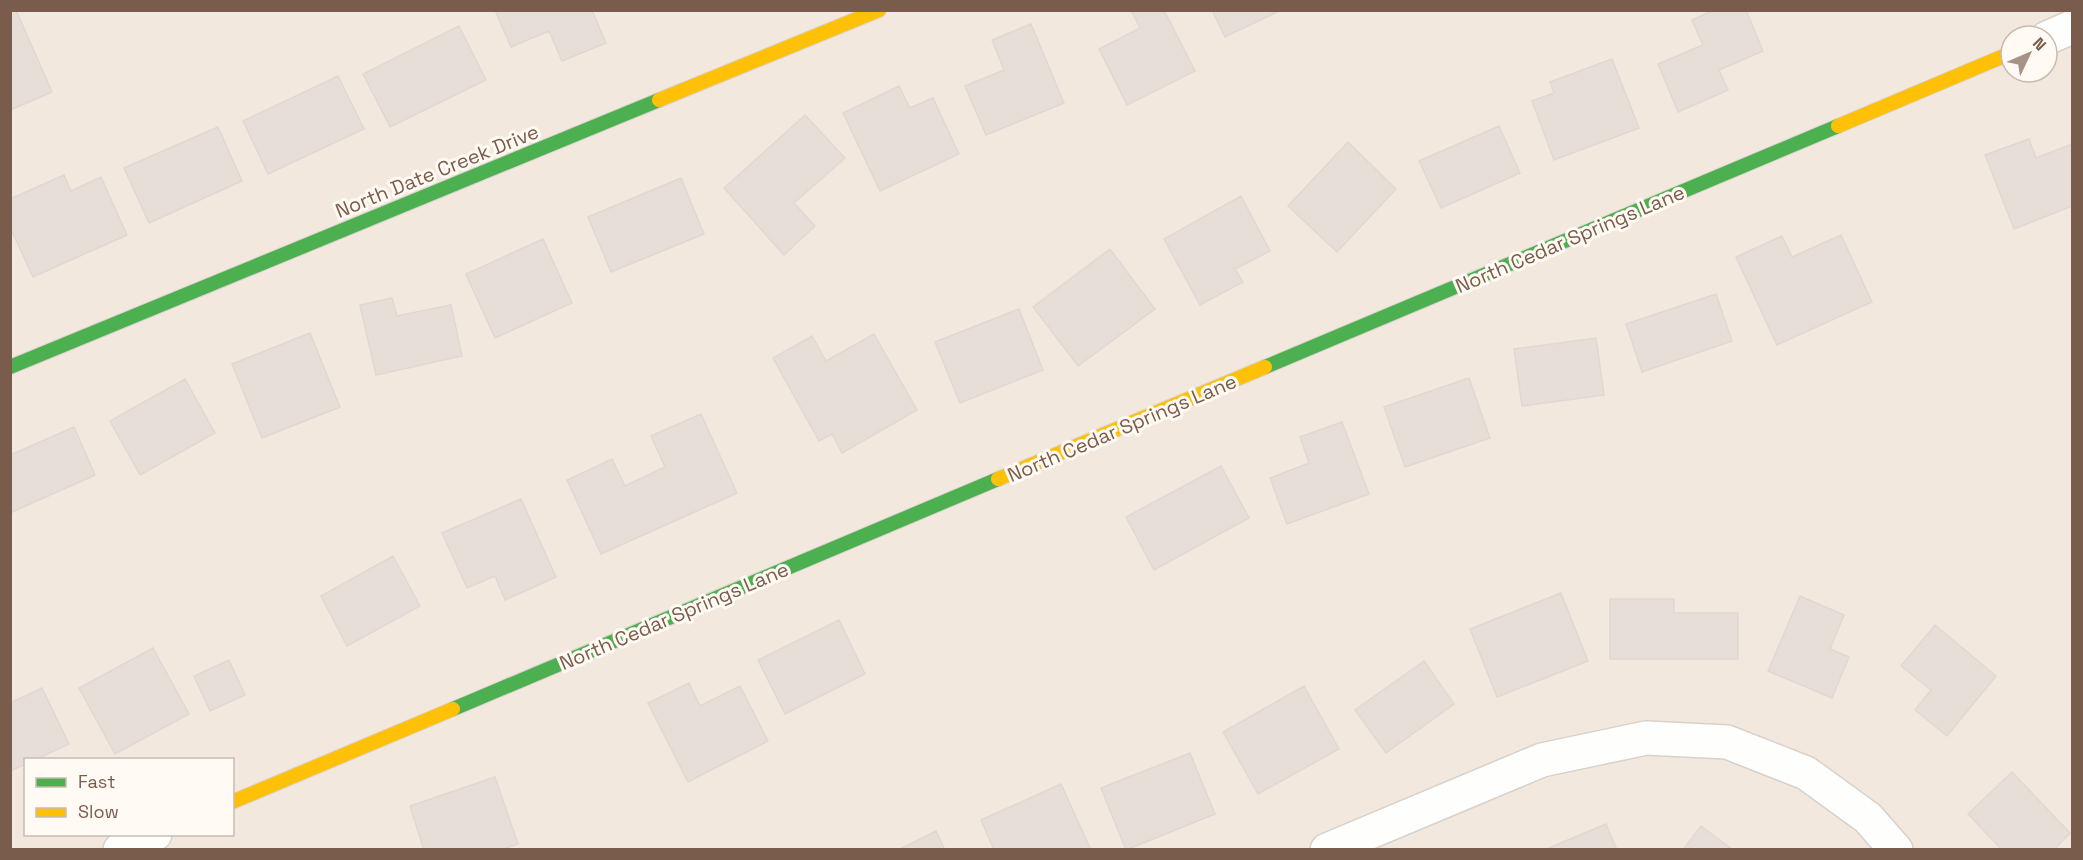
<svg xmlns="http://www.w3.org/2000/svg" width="2083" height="860" font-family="'Space Grotesk',sans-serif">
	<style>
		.residential { fill: #f2e8de; fill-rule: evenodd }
		.building { fill: #e6ded7; stroke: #e2d8d2; stroke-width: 1.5 }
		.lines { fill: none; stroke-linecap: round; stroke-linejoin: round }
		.street-casing { stroke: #d7d1cb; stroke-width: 36 }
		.fast-casing { stroke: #d9d2cb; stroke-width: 16 }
		.slow-casing { stroke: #d9d2cb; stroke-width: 16 }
		.street { stroke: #fefefd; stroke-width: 33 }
		.fast { stroke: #4caf50; stroke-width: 14 }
		.slow { stroke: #ffc107; stroke-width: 14 }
		.labels { text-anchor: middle; stroke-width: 6; stroke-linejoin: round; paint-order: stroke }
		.street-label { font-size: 20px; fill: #7a5c4d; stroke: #fffaf3 }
	</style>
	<rect width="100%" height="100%" fill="#f9f5f0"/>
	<!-- residential -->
	<path class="residential" d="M 11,11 L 2072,11 L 2072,849 L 11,849 ZM 2011,36 L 2047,36 L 2047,72 L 2011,72 ZM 26,760 L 232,760 L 232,834 L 26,834 Z"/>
	<!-- building -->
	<path class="building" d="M 10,10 L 16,10 L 52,92 L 10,110 Z
		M 495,10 L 592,10 L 606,43 L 562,61 L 549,31 L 511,47 Z
		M 1131,10 L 1164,10 L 1195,71 L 1127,105 L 1099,49 L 1140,28 Z
		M 1212,10 L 1281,10 L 1225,37 Z
		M 1714,10 L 1746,10 L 1763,51 L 1719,70 L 1728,90 L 1678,112 L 1658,64 L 1703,45 L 1692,20 Z
		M 1031,24 L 1064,103 L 986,135 L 965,86 L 1004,70 L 992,40 Z
		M 459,26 L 486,80 L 390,127 L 363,74 Z
		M 1612,59 L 1639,128 L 1554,160 L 1532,101 L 1554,93 L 1550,82 Z
		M 338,76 L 364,129 L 268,174 L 243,121 Z
		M 899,86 L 910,108 L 933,98 L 959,154 L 880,191 L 843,113 Z
		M 805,115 L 845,158 L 794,203 L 815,226 L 784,255 L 724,188 Z
		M 1499,126 L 1520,173 L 1441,208 L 1419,161 Z
		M 218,127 L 242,181 L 149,223 L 124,168 Z
		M 2029,139 L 2036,158 L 2072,144 L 2072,206 L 2014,229 L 1985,155 Z
		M 1348,142 L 1396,189 L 1337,252 L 1288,206 Z
		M 64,175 L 71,191 L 101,177 L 127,235 L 33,277 L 10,227 L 10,199 Z
		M 681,178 L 704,234 L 611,272 L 588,217 Z
		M 1241,196 L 1270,251 L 1235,269 L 1243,282 L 1200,305 L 1164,239 Z
		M 1841,235 L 1872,302 L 1777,345 L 1736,257 L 1782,236 L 1792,257 Z
		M 543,239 L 572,303 L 495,338 L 466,274 Z
		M 1110,249 L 1155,309 L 1078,366 L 1033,307 Z
		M 1716,294 L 1732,341 L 1642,372 L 1626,324 Z
		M 392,298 L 397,316 L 451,305 L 462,356 L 376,375 L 360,305 Z
		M 1019,309 L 1043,370 L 960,403 L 935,342 Z
		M 310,333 L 340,407 L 262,438 L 232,364 Z
		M 874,334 L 917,410 L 842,453 L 832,434 L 819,441 L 773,358 L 812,336 L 826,361 Z
		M 1596,338 L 1604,395 L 1522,406 L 1514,349 Z
		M 1469,378 L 1490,438 L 1405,467 L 1384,407 Z
		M 185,379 L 215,433 L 140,475 L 110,421 Z
		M 701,414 L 737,493 L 601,554 L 567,480 L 612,459 L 625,486 L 665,467 L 651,436 Z
		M 1342,422 L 1369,494 L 1287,524 L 1270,478 L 1309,463 L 1300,437 Z
		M 74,427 L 95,475 L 10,513 L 10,455 Z
		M 1221,466 L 1249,518 L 1154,570 L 1126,517 Z
		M 521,499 L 556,577 L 505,600 L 495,576 L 467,588 L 442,533 Z
		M 393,556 L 420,606 L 347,646 L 321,596 Z
		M 1561,593 L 1588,661 L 1497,697 L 1470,629 Z
		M 1800,596 L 1844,615 L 1830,649 L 1849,657 L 1832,698 L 1768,671 Z
		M 1610,599 L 1674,599 L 1674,613 L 1738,613 L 1738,659 L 1610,659 Z
		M 839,620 L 865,674 L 785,714 L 758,660 Z
		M 1935,625 L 1996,676 L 1947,736 L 1915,710 L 1931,690 L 1901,666 Z
		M 153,648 L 189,714 L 115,754 L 79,688 Z
		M 229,660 L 245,695 L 210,711 L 194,676 Z
		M 1424,661 L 1454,704 L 1386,753 L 1355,710 Z
		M 689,683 L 700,706 L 740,686 L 768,741 L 688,782 L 648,703 Z
		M 1304,686 L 1339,749 L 1258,794 L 1223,732 Z
		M 42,688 L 69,744 L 35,760 L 26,760 L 26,764 L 10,771 L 10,703 Z
		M 1190,753 L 1215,814 L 1126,850 L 1101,788 Z
		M 2012,772 L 2070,833 L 2054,850 L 2002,850 L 1968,814 Z
		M 495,777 L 518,844 L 501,850 L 424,850 L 410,806 Z
		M 1061,784 L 1091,850 L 994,850 L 981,820 Z
		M 1606,824 L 1617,850 L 1544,850 Z
		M 1701,826 L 1733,850 L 1683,850 Z
		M 936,831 L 945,850 L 898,850 Z"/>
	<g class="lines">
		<defs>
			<path id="street" d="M 2047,38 L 2072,27
				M 120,850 L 155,834
				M 1327,850 L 1542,760 L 1646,738 L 1727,742 L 1806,773 L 1868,818 L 1896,850"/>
			<path id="fast" d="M 10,367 L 659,100
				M 1265,367 L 1838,126
				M 453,709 L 998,479"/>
			<path id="slow" d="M 659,100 L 879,10
				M 1838,126 L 2011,53
				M 998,479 L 1265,367
				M 232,802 L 453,709"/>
		</defs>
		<!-- street casing -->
		<use href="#street" class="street-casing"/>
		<!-- fast casing -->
		<use href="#fast" class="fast-casing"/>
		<!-- slow casing -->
		<use href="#slow" class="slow-casing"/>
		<!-- street -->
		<use href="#street" class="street"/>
		<!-- fast -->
		<use href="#fast" class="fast"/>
		<!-- slow -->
		<use href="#slow" class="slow"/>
	</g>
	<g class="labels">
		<!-- street labels -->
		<g class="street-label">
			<text transform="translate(437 171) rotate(-22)" y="7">North Date Creek Drive</text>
			<text transform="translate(1570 239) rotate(-23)" y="7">North Cedar Springs Lane</text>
			<text transform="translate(1122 428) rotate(-23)" y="7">North Cedar Springs Lane</text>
			<text transform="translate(674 616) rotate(-23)" y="7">North Cedar Springs Lane</text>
		</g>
	</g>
	<!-- border -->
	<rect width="2083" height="860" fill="none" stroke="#7a5c4d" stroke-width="24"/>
	<!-- legend -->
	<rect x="24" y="758" width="210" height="78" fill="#fffaf3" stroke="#cabbb1" stroke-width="1.5"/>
	<rect x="36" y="778" width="30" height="9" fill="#4caf50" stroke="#cabbb1" stroke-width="1.5"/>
	<text x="78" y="788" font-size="18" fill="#7a5c4d">Fast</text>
	<rect x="36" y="808" width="30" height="9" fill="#ffc107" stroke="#cabbb1" stroke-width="1.5"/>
	<text x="78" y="818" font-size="18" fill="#7a5c4d">Slow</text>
	<!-- north arrow -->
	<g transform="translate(2029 54) rotate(46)"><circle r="28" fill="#fffaf3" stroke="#cabbb1" stroke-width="1.5"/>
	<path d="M0-4.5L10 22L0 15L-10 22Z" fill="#a69286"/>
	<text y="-9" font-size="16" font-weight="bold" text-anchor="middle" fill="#7a5c4d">N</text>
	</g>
</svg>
